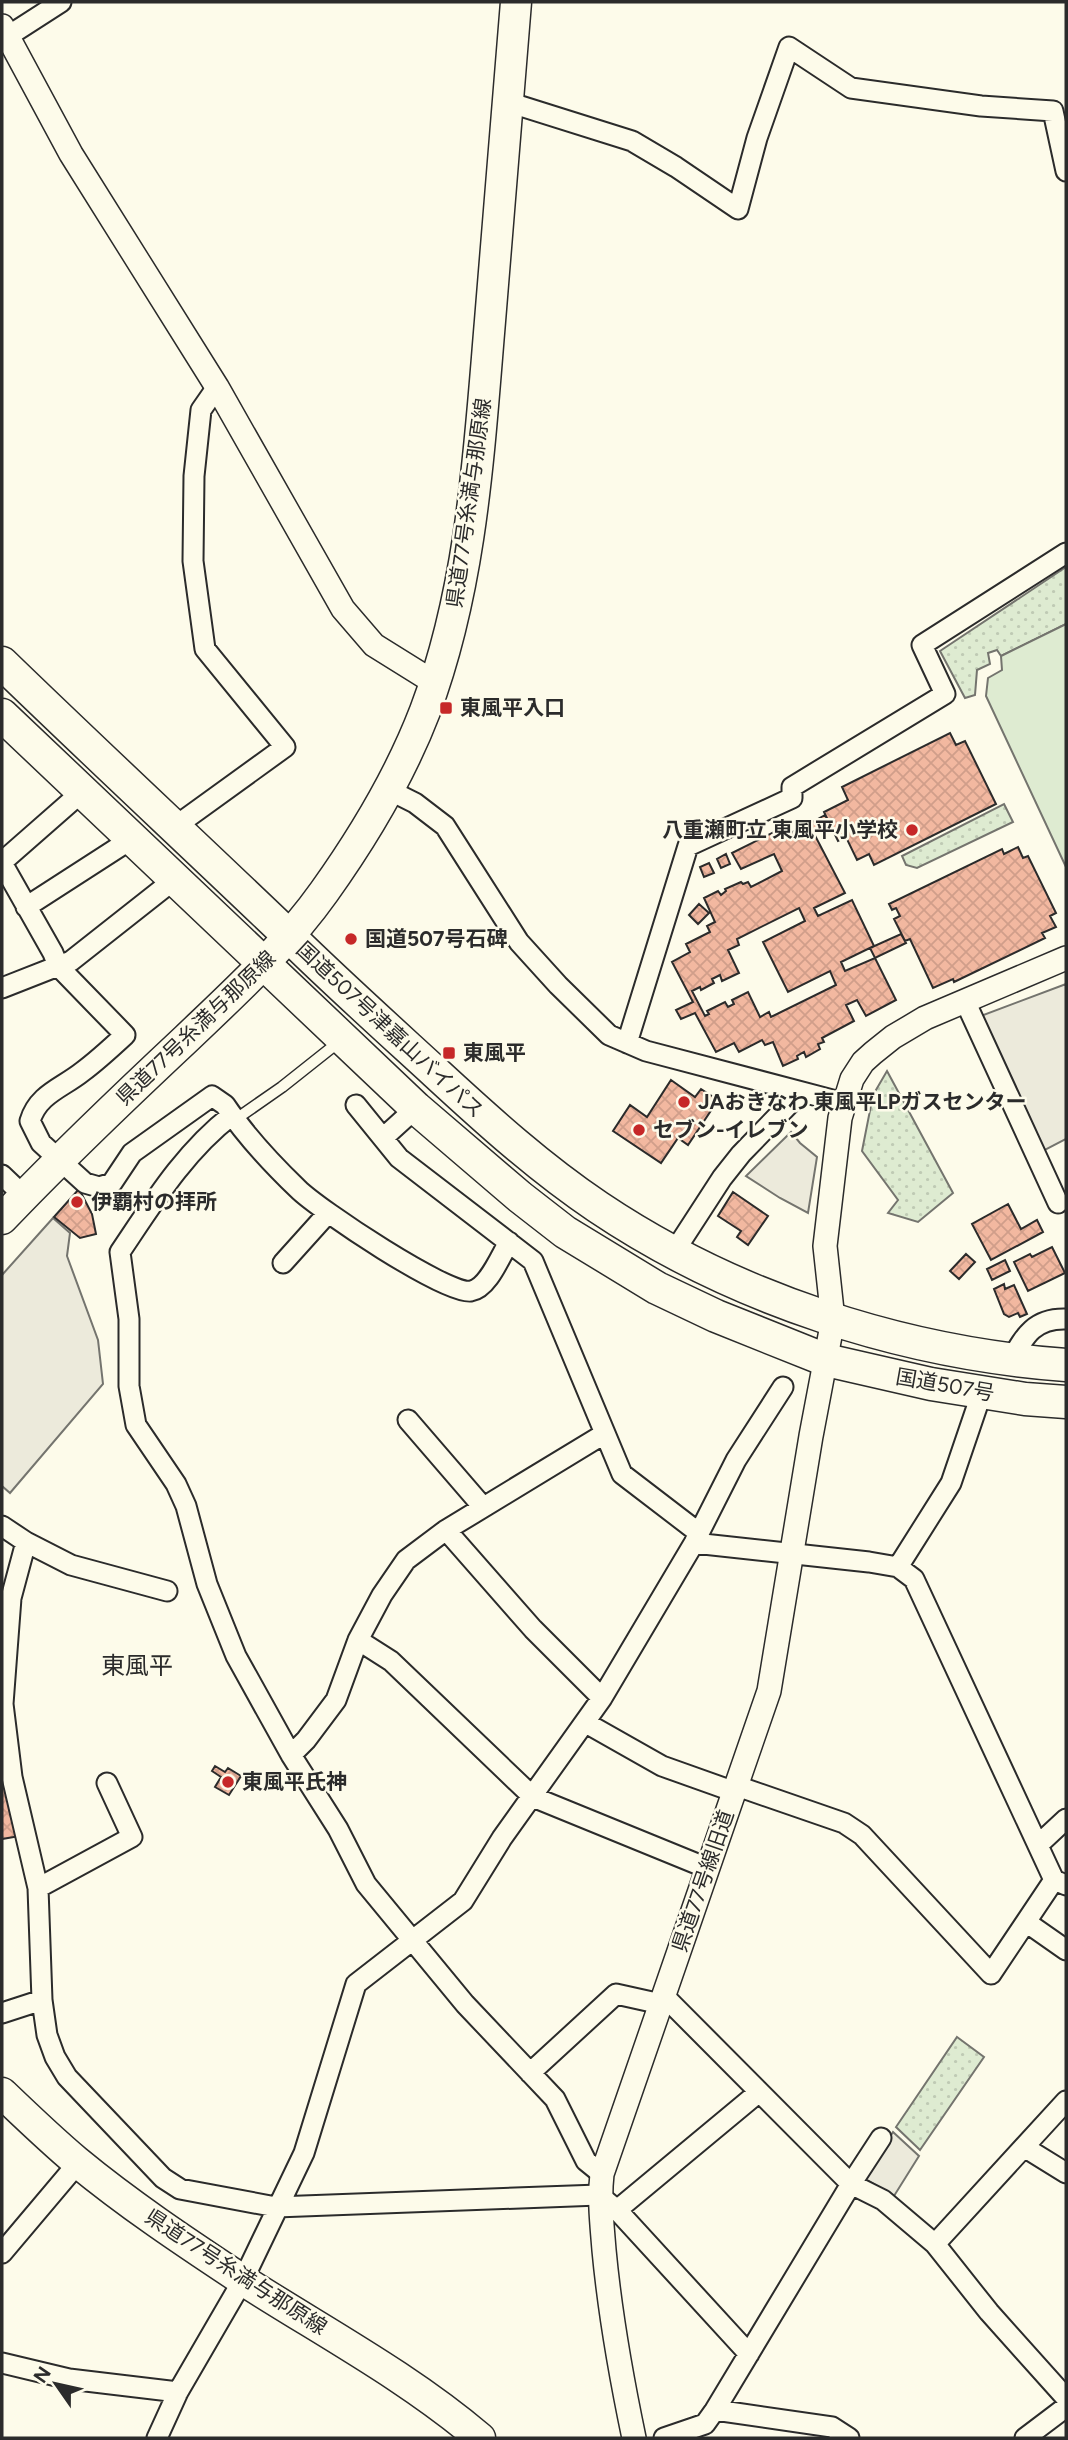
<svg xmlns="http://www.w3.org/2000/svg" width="1068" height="2440" font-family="Figtree,'Noto Sans JP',sans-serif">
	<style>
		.grass { fill: url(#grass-dots); stroke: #74746e; stroke-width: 2 }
		.pitch { fill: #deebd1; stroke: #74746e; stroke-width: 2 }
		.parking { fill: #eceadb; stroke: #74746e; stroke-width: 2 }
		.building { fill: url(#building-cross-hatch); stroke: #2b2b2b; stroke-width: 2; fill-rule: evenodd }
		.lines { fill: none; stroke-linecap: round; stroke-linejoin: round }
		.service-casing { stroke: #2b2b2b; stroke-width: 13 }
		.minor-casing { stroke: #2b2b2b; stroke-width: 23 }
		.tertiary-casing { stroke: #2b2b2b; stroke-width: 26 }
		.primary-casing { stroke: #2b2b2b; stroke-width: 33 }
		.trunk-casing { stroke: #2b2b2b; stroke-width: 35 }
		.service { stroke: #fdfbea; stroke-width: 10 }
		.minor { stroke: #fdfbea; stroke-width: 19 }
		.tertiary { stroke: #fdfbea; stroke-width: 23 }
		.primary { stroke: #fdfbea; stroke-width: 30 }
		.trunk { stroke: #fdfbea; stroke-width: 32 }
		.poi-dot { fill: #c62828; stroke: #fdfbea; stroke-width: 2.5 }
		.labels { text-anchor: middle; stroke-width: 5; stroke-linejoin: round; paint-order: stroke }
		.street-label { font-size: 21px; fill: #2b2b2b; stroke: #fdfbea }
		.poi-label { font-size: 21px; font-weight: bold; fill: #2b2b2b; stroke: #fdfbea; text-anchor: start }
		.quarter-label { font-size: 24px; fill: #2b2b2b; stroke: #fdfbea }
	</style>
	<defs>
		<pattern id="grass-dots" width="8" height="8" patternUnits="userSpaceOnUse" patternTransform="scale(1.75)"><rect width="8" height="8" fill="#deebd1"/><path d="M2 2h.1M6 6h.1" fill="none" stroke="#bfcab4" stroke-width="1.8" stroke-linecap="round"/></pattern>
		<pattern id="building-cross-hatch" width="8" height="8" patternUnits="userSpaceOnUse" patternTransform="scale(1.75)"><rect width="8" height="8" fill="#f2b8a0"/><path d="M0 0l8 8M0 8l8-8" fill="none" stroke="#d09e8a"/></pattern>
	</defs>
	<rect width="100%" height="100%" fill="#fdfbea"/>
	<!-- grass -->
	<path class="grass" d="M 1066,567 L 1066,624 L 1001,656 L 997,650 L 988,653 L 990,664 L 977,670 L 975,695 L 965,698 L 940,651 Z
		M 1004,804 L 1013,822 L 917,868 L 906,865 L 902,856 Z
		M 887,1071 L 953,1193 L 918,1222 L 888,1213 L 898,1200 L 862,1151 L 873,1095 Z
		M 957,2037 L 984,2057 L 920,2150 L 896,2127 Z"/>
	<!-- pitch -->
	<path class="pitch" d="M 1066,624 L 1066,867 L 986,696 L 988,678 L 1002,670 L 1001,656 Z"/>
	<!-- parking -->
	<path class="parking" d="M 1066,984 L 1066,1139 L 1041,1152 L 978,1017 Z
		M 791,1132 L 800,1143 L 817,1157 L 808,1213 L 780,1198 L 746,1176 Z
		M 53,1218 L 70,1233 L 67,1256 L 98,1340 L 103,1384 L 10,1493 L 2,1486 L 2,1275 Z
		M 893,2132 L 919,2156 L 894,2196 L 864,2178 Z"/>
	<!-- building -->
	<path class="building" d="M 950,733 L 956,745 L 965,741 L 996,804 L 874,865 L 869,854 L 857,860 L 846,837 L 838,841 L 824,812 L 848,800 L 842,787 Z
		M 825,815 L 830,824 L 813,833 L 809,824 Z
		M 809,824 L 845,893 L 814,908 L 818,916 L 852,900 L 874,946 L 841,962 L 845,971 L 875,958 L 896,1000 L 866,1016 L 857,1000 L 846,1005 L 854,1021 L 822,1038 L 824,1042 L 818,1044 L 820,1049 L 806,1057 L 804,1052 L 797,1056 L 798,1059 L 783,1066 L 773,1042 L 765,1045 L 762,1040 L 739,1052 L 734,1043 L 716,1052 L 695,1013 L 681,1019 L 676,1010 L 693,1002 L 672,962 L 690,952 L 686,944 L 710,932 L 707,926 L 715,922 L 704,898 L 718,891 L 721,895 L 726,891 L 725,889 L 741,882 L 743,884 L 748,882 L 751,887 L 782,871 L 774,854 L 741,869 L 732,853 L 778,830 L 782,837 ZM 799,908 L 805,921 L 763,942 L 788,992 L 830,971 L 836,985 L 771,1017 L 769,1012 L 760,1017 L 748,992 L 732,1000 L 734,1004 L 728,1007 L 725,1002 L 707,1011 L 709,1014 L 705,1016 L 692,991 L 700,987 L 701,990 L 714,983 L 712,979 L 720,975 L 722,981 L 739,973 L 728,950 L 739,945 L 737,939 Z
		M 1018,847 L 1023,858 L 1028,856 L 1056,913 L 1050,916 L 1056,927 L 1042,933 L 1045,938 L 954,982 L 953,979 L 933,988 L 910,939 L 905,941 L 894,919 L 900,916 L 896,908 L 892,910 L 889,904 L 1002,849 L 1004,854 Z
		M 726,854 L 730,864 L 721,868 L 717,859 Z
		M 709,863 L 714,873 L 704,877 L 700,867 Z
		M 699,904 L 709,913 L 698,924 L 689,915 Z
		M 901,934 L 906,943 L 875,958 L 870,948 Z
		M 671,1080 L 695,1097 L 701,1089 L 718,1100 L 688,1145 L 678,1138 L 661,1163 L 613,1131 L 630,1105 L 647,1117 Z
		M 79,1189 L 92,1214 L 96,1234 L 80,1238 L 54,1217 Z
		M 733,1192 L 768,1216 L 748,1245 L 737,1237 L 741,1231 L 718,1216 Z
		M 1008,1204 L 1021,1229 L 1037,1220 L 1043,1232 L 991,1260 L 972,1224 Z
		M 1052,1247 L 1065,1273 L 1028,1291 L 1014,1262 L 1030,1254 L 1032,1257 Z
		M 966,1254 L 975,1262 L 959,1279 L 950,1271 Z
		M 1005,1260 L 1010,1271 L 992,1280 L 987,1269 Z
		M 1004,1284 L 1005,1289 L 1014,1285 L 1027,1314 L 1020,1317 L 1018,1313 L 1009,1317 L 1004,1314 L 994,1289 Z
		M 2,1736 L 20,1836 L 2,1839 Z
		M 215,1766 L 225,1772 L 228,1768 L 241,1776 L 229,1795 L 215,1787 L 221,1777 L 212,1771 Z"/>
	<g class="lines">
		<defs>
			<path id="service" d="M 236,1119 L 282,1087 L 340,1041"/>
			<path id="minor" d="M 2,40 L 61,2
				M 508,102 L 632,141 L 676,167 L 738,209 L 757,138 L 789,47 L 851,88 L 981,106 L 1053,111 L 1066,171
				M 389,790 L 415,803 L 445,826 L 519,942 L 558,985 L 609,1035 L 646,1051 L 844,1103
				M 173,828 L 285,747 L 205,649 L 193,561 L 194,476 L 201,410 L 217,387
				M 2,862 L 83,791
				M 2,863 L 53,953 L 58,966 L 2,988
				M 175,879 L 71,961 L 58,966 L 125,1035 C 111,1048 97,1061 82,1072 C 62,1088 38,1094 30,1121 L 41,1143 L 85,1183 L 99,1187 L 112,1183 L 132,1153 L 212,1096 L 225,1105 C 245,1135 272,1164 298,1189 C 318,1209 448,1296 471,1291 C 488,1288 500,1257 509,1242
				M 26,907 L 133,838
				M 965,1001 L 1058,1203
				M 627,1043 L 688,846 L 792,798 L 792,787 L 945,694 L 922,645 L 1066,553
				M 356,1105 L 399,1158 L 533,1261 L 622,1474 L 699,1533
				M 232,1115 C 184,1152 153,1203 120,1252 L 129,1319 L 129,1386 L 136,1425 L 176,1484 L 186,1506 L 207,1584 L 236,1656 L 291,1755 L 338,1829 L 366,1884 L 465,2004 L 555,2099 L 586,2161 L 602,2174
				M 383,1138 L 416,1108
				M 2,1175 L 24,1196
				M 674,1252 L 722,1178 L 741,1154 L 800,1093
				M 283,1263 L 328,1213
				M 1011,1360 C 1025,1335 1035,1318 1066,1319
				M 408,1420 L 483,1507
				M 2,1526 L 26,1542 L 71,1565 L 167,1591
				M 446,1530 L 533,1629 L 602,1698
				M 26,1542 L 11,1598 L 3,1704 L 12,1777 L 38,1888 L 42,2000 L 47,2035 L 55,2057 L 67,2077 L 163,2178 L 180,2189 L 276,2207 L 599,2195 L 617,2210 L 749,2354
				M 694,1543 L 869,1562 L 898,1567 L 914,1579 L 1054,1880 L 1066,1885
				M 898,1567 L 951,1483 L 982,1392
				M 358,1640 L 391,1661 L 533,1797 L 707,1868
				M 586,1723 L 662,1766 L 735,1792
				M 291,1755 L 306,1740 L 336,1700 L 358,1640 L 382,1595 L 406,1560 L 446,1530 L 604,1434
				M 737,1786 L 844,1823 L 862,1835 L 991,1974 L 1054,1880
				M 1038,1845 L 1066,1819
				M 38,1888 L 132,1837 L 107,1783
				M 1026,1922 L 1066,1950
				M 663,1995 L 851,2184 L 883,2200 L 935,2244 L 989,2312 L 1066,2398
				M 2,2013 L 42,2000
				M 530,2073 L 616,1994 L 661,2004
				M 1024,2147 L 1066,2173
				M 617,2210 L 759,2092
				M 935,2244 L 1066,2101
				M 2,2253 L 78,2163
				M 2,2363 L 69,2379 L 178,2392
				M 715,2410 L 832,2427 L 849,2438
				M 157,2438 L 178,2392 L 243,2280 L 304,2153 L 356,1984 L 463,1901 L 502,1838 L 602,1698 L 694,1543 L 736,1460 L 783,1387
				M 664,2438 L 705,2424 L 715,2410 L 851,2184 L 881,2138
				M 1025,2438 L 1066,2407"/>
			<path id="tertiary" d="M 2,26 L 71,154 L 217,387 L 343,609 L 374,645 L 435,683
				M 634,2438 C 621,2376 610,2314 604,2250 C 602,2224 599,2200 602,2174 L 769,1691 L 811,1436 L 833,1320 L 825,1246 L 840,1118 L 852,1079 L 863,1062 L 873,1053 L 893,1037 L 925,1018 L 1066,958"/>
			<path id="primary" d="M 2,1219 C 61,1157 123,1098 186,1039 C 234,993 285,947 324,892 C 364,836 400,776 425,711 C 472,586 479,452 490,321 C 499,214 508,108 516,2
				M 2,2093 C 26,2116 51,2140 76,2161 C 128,2204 185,2242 241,2279 C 322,2331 407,2376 480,2438"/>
			<path id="trunk" d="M 2,663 C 98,756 196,847 292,939 C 339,985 388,1029 436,1073 C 488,1121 540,1168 598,1207 C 735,1299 903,1353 1066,1365
				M 2,715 L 416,1108 L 520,1197 L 565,1232 L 657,1288 L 716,1316 L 826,1360 L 931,1384 L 1025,1399 L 1066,1402"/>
		</defs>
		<!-- service casing -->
		<use href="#service" class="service-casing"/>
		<!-- minor casing -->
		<use href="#minor" class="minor-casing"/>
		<!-- tertiary casing -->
		<use href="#tertiary" class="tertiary-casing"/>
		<!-- primary casing -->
		<use href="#primary" class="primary-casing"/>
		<!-- trunk casing -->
		<use href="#trunk" class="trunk-casing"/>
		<!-- service -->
		<use href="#service" class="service"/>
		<!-- minor -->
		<use href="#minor" class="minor"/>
		<!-- tertiary -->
		<use href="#tertiary" class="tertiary"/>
		<!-- primary -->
		<use href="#primary" class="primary"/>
		<!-- trunk -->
		<use href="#trunk" class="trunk"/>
	</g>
	<!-- markers -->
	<g class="poi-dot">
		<rect x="439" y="701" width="14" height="14" rx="3.5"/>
		<circle cx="912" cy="830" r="7"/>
		<circle cx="351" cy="939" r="7"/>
		<rect x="442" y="1046" width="14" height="14" rx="3.5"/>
		<circle cx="684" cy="1102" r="7"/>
		<circle cx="639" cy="1130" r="7"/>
		<circle cx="77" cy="1202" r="7"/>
		<circle cx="228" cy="1782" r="7"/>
	</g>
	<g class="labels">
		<!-- street labels -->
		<g class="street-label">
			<text transform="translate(469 503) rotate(-82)" y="7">県道77号糸満与那原線</text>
			<text transform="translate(196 1028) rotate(-44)" y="7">県道77号糸満与那原線</text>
			<text transform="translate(390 1030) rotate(43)" y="7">国道507号津嘉山バイパス</text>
			<text transform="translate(945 1385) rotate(10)" y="7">国道507号</text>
			<text transform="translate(703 1881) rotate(-71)" y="7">県道77号線旧道</text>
			<text transform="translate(236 2272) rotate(33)" y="7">県道77号糸満与那原線</text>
		</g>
		<!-- poi labels -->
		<g class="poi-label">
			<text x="460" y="715">東風平入口</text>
			<text x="898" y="837" text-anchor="end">八重瀬町立 東風平小学校</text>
			<text x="365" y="946">国道507号石碑</text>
			<text x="463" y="1060">東風平</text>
			<text x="698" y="1109">JAおきなわ 東風平LPガスセンター</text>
			<text x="653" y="1137">セブン-イレブン</text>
			<text x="91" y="1209">伊覇村の拝所</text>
			<text x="242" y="1789">東風平氏神</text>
		</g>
		<!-- quarter labels -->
		<g class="quarter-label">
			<text x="137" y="1674">東風平</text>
		</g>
	</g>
	<!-- border -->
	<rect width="1068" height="2440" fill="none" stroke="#2b2b2b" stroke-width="7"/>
	<!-- north arrow -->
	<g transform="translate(56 2384) rotate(304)" stroke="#fdfbea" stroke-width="5" paint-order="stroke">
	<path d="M0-5L12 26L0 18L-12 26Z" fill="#2b2b2b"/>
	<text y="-10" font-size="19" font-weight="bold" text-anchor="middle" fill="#2b2b2b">N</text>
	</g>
</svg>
